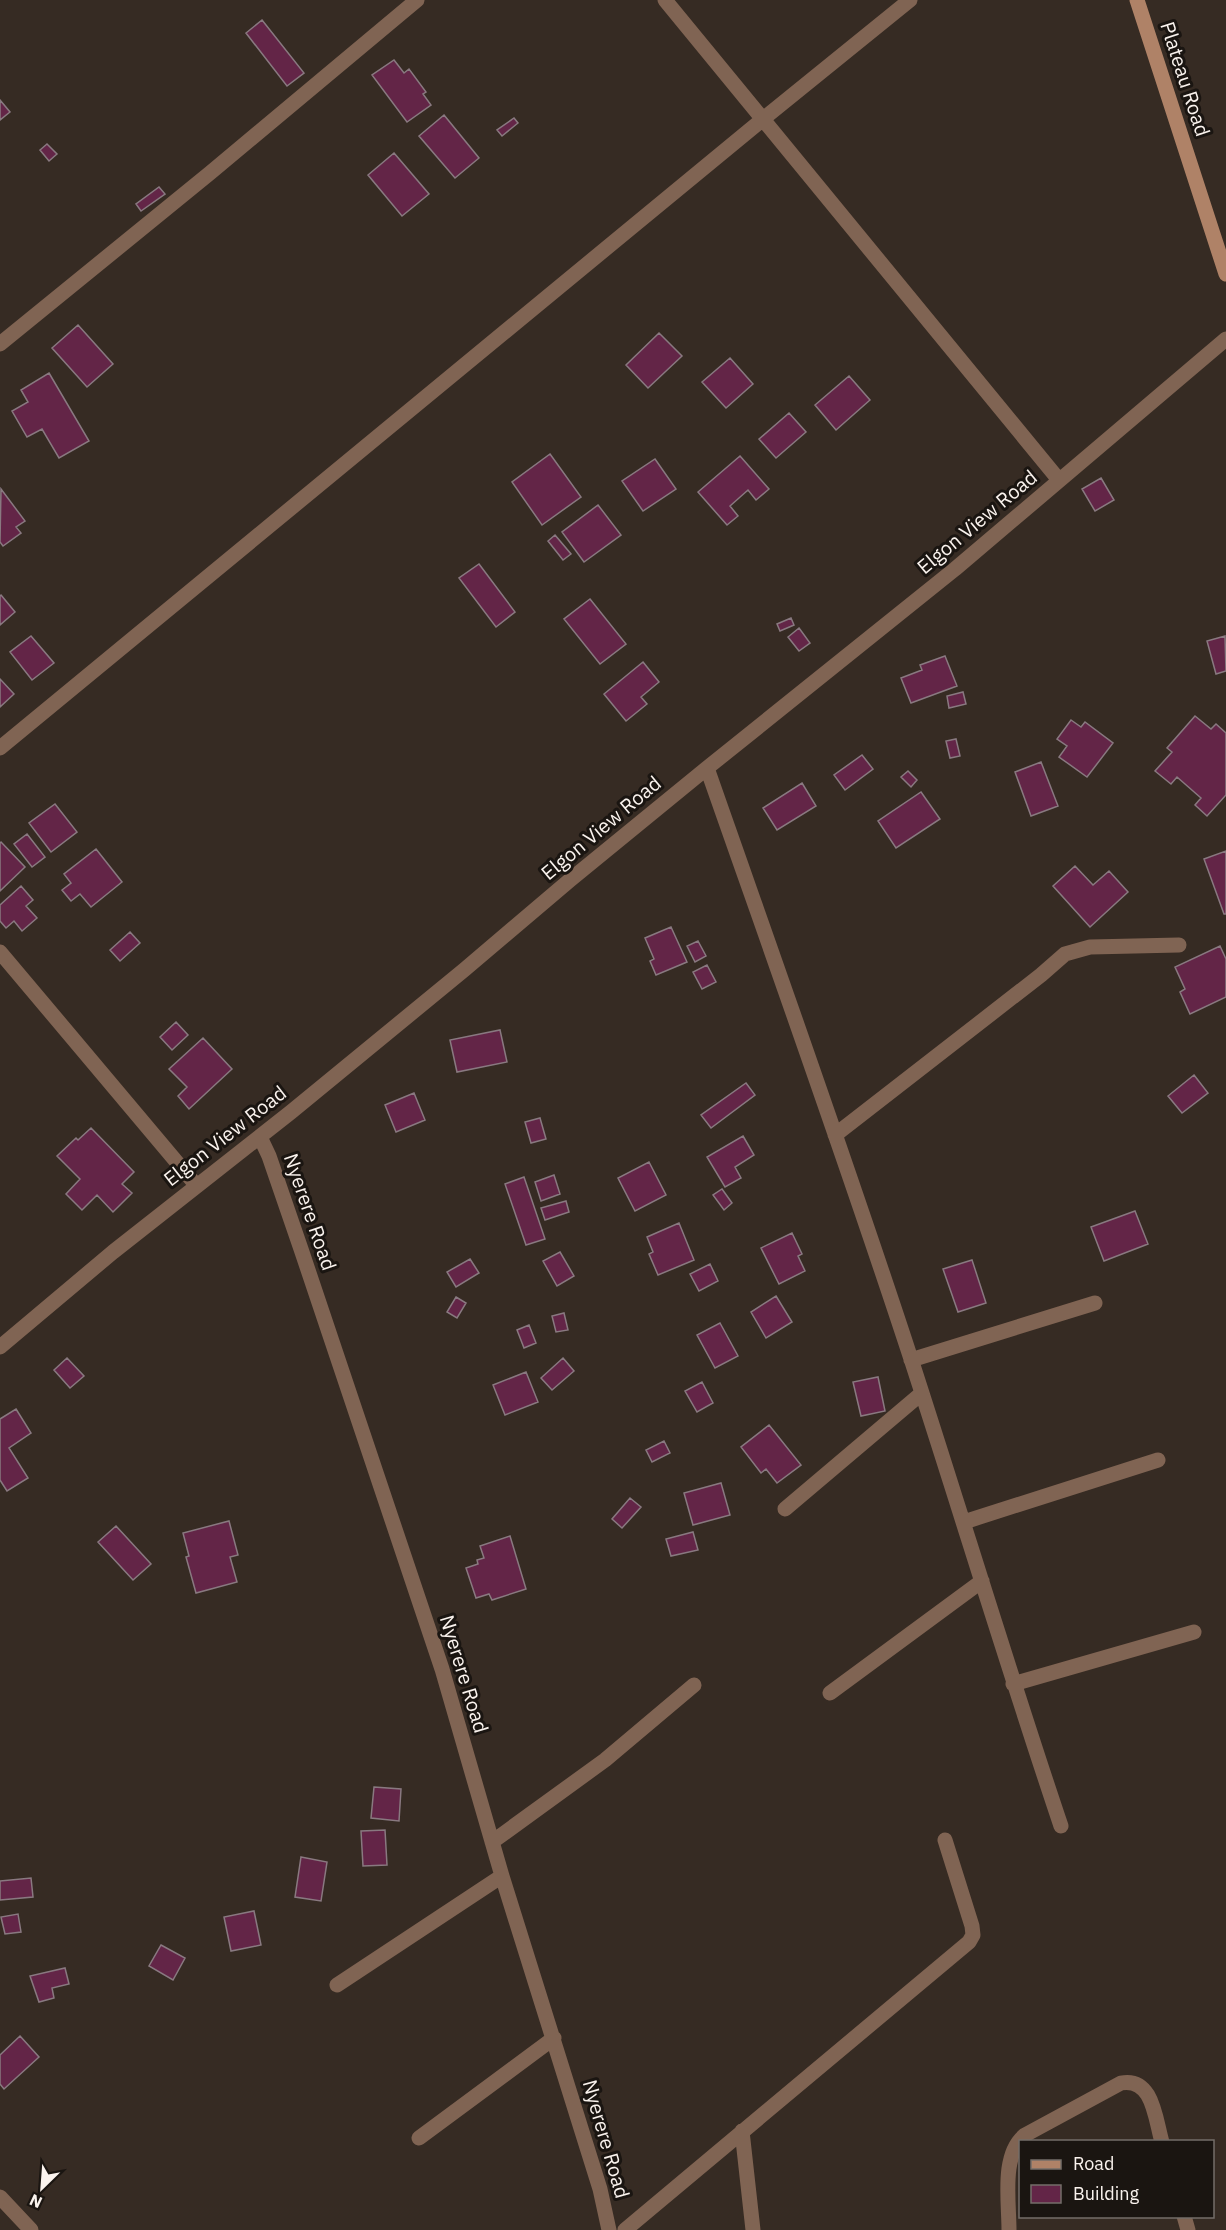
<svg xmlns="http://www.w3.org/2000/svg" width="1226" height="2230" font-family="'IBM Plex Sans',sans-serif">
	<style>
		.building { fill: #632547; stroke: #897980; stroke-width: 1.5 }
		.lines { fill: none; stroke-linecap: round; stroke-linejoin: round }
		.street { stroke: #806453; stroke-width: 15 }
		.secondary { stroke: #af8267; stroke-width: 15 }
		.labels { text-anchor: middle; stroke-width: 6; stroke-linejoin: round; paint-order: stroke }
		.street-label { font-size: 20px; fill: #faf3ee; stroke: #1a1511 }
	</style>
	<rect width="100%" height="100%" fill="#362b23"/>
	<!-- building -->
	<path class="building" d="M 262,20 L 304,73 L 287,86 L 246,33 Z
		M 394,60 L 404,73 L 409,69 L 426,92 L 423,94 L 431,105 L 407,122 L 372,75 Z
		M 0,100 L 10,112 L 0,120 Z
		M 444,115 L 479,158 L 455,178 L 419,136 Z
		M 514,118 L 518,123 L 502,136 L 497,130 Z
		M 47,144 L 57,154 L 49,161 L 40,150 Z
		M 394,153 L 429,194 L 402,216 L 368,175 Z
		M 159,187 L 165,194 L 141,211 L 136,204 Z
		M 78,325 L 113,364 L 87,387 L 52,348 Z
		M 659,333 L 682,356 L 648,388 L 626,365 Z
		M 730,358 L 753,384 L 726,408 L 702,382 Z
		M 49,373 L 89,441 L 59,458 L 42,429 L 27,437 L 12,411 L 28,402 L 21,390 Z
		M 849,376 L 870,400 L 836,430 L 815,405 Z
		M 789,413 L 806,432 L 776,458 L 759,439 Z
		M 550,454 L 581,497 L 542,525 L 512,482 Z
		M 740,456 L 769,489 L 756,500 L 748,490 L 730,506 L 738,516 L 727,525 L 698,492 Z
		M 655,459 L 676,489 L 643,511 L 622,481 Z
		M 1101,478 L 1114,500 L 1095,511 L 1082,489 Z
		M 1,489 L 25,521 L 16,527 L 21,533 L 3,546 L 0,542 Z
		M 598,505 L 621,535 L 584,562 L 562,532 Z
		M 555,535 L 571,554 L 563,560 L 548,541 Z
		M 479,564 L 515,612 L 496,627 L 459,578 Z
		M 1,595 L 15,612 L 0,625 L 0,596 Z
		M 590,599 L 626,644 L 600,664 L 564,619 Z
		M 791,618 L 794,625 L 780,631 L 777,624 Z
		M 799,628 L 810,643 L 799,651 L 788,637 Z
		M 31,636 L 54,663 L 32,680 L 10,652 Z
		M 1225,636 L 1226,671 L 1216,674 L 1207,641 Z
		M 945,656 L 957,686 L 911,703 L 901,678 L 922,670 L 920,665 Z
		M 643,662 L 659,682 L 641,697 L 647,704 L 626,721 L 604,694 Z
		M 0,679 L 14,694 L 0,707 Z
		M 963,692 L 966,704 L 949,708 L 947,696 Z
		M 1195,716 L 1211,729 L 1216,724 L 1226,733 L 1226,795 L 1207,816 L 1195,805 L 1201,798 L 1177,777 L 1171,784 L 1155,771 L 1172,752 L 1167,748 Z
		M 1071,720 L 1081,727 L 1085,722 L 1113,743 L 1087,777 L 1059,757 L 1067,746 L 1057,739 Z
		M 956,739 L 960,756 L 950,758 L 946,741 Z
		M 862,755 L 873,769 L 845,790 L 834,775 Z
		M 1041,762 L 1058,806 L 1031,816 L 1015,772 Z
		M 908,771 L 917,780 L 911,787 L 901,777 Z
		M 802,783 L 816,806 L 777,830 L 763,808 Z
		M 921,792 L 940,819 L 896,848 L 878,821 Z
		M 55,804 L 77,832 L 51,852 L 29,823 Z
		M 27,834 L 45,857 L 32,867 L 14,844 Z
		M 1,842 L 25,867 L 0,891 L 0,843 Z
		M 96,849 L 122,882 L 91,907 L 80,894 L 71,901 L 62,890 L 71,883 L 64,874 Z
		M 1226,851 L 1226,914 L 1224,914 L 1204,859 Z
		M 1075,866 L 1093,885 L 1109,871 L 1128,892 L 1090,927 L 1053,886 Z
		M 21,886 L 33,900 L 26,906 L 37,918 L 22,931 L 14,921 L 6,928 L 0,921 L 0,905 Z
		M 671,927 L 687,962 L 656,975 L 650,961 L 654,959 L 645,938 Z
		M 130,932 L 140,943 L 120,961 L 110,950 Z
		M 698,941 L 706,956 L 695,962 L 687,946 Z
		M 1220,946 L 1226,959 L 1226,997 L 1190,1014 L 1180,992 L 1185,989 L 1175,967 Z
		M 707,965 L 716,982 L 702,989 L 693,972 Z
		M 176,1022 L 188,1035 L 172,1050 L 160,1037 Z
		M 500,1030 L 507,1062 L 457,1072 L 450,1040 Z
		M 203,1038 L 232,1069 L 189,1109 L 178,1096 L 187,1087 L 169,1069 Z
		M 1194,1075 L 1208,1093 L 1182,1113 L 1168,1096 Z
		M 746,1083 L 755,1095 L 711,1128 L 701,1115 Z
		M 414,1093 L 425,1120 L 396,1132 L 385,1105 Z
		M 540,1118 L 546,1139 L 531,1143 L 525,1122 Z
		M 91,1128 L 134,1172 L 122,1184 L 132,1193 L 113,1212 L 97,1195 L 82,1210 L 66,1194 L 80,1179 L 57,1156 L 76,1138 L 78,1140 Z
		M 743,1136 L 754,1155 L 735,1167 L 741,1178 L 725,1187 L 707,1157 Z
		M 649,1162 L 666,1195 L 635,1211 L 618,1178 Z
		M 554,1175 L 560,1194 L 541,1201 L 535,1182 Z
		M 524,1177 L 545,1239 L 526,1245 L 505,1184 Z
		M 722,1189 L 732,1203 L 724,1210 L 713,1195 Z
		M 566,1201 L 569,1212 L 545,1220 L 541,1208 Z
		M 1135,1211 L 1148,1244 L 1104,1261 L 1091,1227 Z
		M 679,1223 L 694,1260 L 658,1275 L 649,1254 L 653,1252 L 647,1237 Z
		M 792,1233 L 802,1254 L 798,1256 L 805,1271 L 779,1284 L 761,1248 Z
		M 560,1252 L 574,1276 L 557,1286 L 543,1261 Z
		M 470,1259 L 479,1273 L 456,1287 L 447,1272 Z
		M 972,1260 L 986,1303 L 958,1312 L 943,1269 Z
		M 710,1264 L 718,1281 L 699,1291 L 690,1274 Z
		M 776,1296 L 792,1322 L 766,1338 L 751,1312 Z
		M 456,1297 L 466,1303 L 457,1318 L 447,1312 Z
		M 564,1313 L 568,1330 L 556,1332 L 552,1316 Z
		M 720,1323 L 738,1356 L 715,1368 L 697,1335 Z
		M 529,1325 L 536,1343 L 524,1348 L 517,1330 Z
		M 67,1358 L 84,1376 L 70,1388 L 54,1370 Z
		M 563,1358 L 574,1371 L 552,1390 L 541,1378 Z
		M 526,1372 L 538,1402 L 505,1415 L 493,1385 Z
		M 878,1377 L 885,1411 L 861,1416 L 853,1382 Z
		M 702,1382 L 713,1403 L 697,1412 L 685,1391 Z
		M 16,1409 L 31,1433 L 9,1448 L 28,1478 L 7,1491 L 0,1480 L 0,1419 Z
		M 769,1425 L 801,1465 L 777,1483 L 766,1469 L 761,1473 L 741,1447 Z
		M 664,1441 L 670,1453 L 652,1462 L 646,1450 Z
		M 721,1483 L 730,1515 L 693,1525 L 684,1493 Z
		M 630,1498 L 641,1507 L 622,1528 L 612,1519 Z
		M 229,1521 L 238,1555 L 230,1557 L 237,1582 L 196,1593 L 186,1557 L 189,1556 L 183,1533 Z
		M 116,1526 L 151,1564 L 133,1580 L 98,1542 Z
		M 693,1532 L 698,1550 L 671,1556 L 666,1539 Z
		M 510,1536 L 526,1589 L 492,1600 L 489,1594 L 476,1598 L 466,1568 L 478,1564 L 477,1560 L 484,1558 L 480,1546 Z
		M 374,1787 L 401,1789 L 399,1821 L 371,1818 Z
		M 385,1830 L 387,1865 L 363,1866 L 361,1831 Z
		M 301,1857 L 327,1862 L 321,1901 L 295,1897 Z
		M 31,1878 L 33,1897 L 0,1900 L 0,1881 Z
		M 254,1911 L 261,1945 L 231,1951 L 224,1917 Z
		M 18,1914 L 21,1932 L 5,1934 L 1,1917 Z
		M 161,1945 L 185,1958 L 173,1980 L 149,1966 Z
		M 65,1968 L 69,1984 L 52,1988 L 54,1998 L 39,2002 L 30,1976 Z
		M 20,2036 L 39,2057 L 4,2089 L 0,2084 L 0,2055 Z"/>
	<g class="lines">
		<!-- street -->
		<path class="street" d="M 665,0 L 1059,480
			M 0,344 L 210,173 L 417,0
			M 0,748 L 763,119 L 910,0
			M 707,768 C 776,965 847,1163 912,1362 C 962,1516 1009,1672 1061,1826
			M 0,952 L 196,1185
			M 835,1135 L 1041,975 L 1065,954 L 1090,947 L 1179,945
			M 260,1137 L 269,1156 L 302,1252 L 442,1669 L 502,1876 L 600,2189 L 609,2230
			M 0,1347 L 113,1252 L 291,1112 L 464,970 L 570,880 L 707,768 L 955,569 L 1226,339
			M 911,1360 L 1095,1303
			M 785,1509 L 922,1393
			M 964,1522 L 1158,1460
			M 1013,1684 L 1194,1632
			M 830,1693 L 982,1581
			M 492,1842 L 605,1760 L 694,1685
			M 337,1985 L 502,1876
			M 742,2131 L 753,2230
			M 419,2138 L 554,2038
			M 0,2197 L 31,2230
			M 1184,2216 L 1188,2230
			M 625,2230 L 969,1942 L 973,1935 L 972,1926 L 945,1840
			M 1009,2230 C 1009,2201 1001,2154 1025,2135 L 1121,2083 C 1153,2077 1155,2118 1162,2142"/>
		<!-- secondary -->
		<path class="secondary" d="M 1137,0 L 1226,274"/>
	</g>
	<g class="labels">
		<!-- street labels -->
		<g class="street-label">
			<text transform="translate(1185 79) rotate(72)" y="7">Plateau Road</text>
			<text transform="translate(977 522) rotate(-40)" y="7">Elgon View Road</text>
			<text transform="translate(601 828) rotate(-40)" y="7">Elgon View Road</text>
			<text transform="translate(225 1136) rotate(-38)" y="7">Elgon View Road</text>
			<text transform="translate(310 1212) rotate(71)" y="7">Nyerere Road</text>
			<text transform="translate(464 1674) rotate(73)" y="7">Nyerere Road</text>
			<text transform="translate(606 2139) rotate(74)" y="7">Nyerere Road</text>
		</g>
	</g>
	<!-- legend -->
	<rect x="1019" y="2140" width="195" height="78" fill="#1a1511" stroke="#746e69" stroke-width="1.5"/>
	<rect x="1031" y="2160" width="30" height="9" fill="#af8267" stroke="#746e69" stroke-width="1.5"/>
	<text x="1073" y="2170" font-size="18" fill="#faf3ee">Road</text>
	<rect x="1031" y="2185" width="30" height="18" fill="#632547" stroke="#746e69" stroke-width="1.5"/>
	<text x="1073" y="2200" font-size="18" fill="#faf3ee">Building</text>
	<!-- north arrow -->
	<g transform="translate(42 2188) rotate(205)" stroke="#1a1511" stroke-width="4.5" paint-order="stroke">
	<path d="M0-4.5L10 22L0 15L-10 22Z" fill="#faf3ee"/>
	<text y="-9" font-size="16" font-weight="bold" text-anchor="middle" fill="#faf3ee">N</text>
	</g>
</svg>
